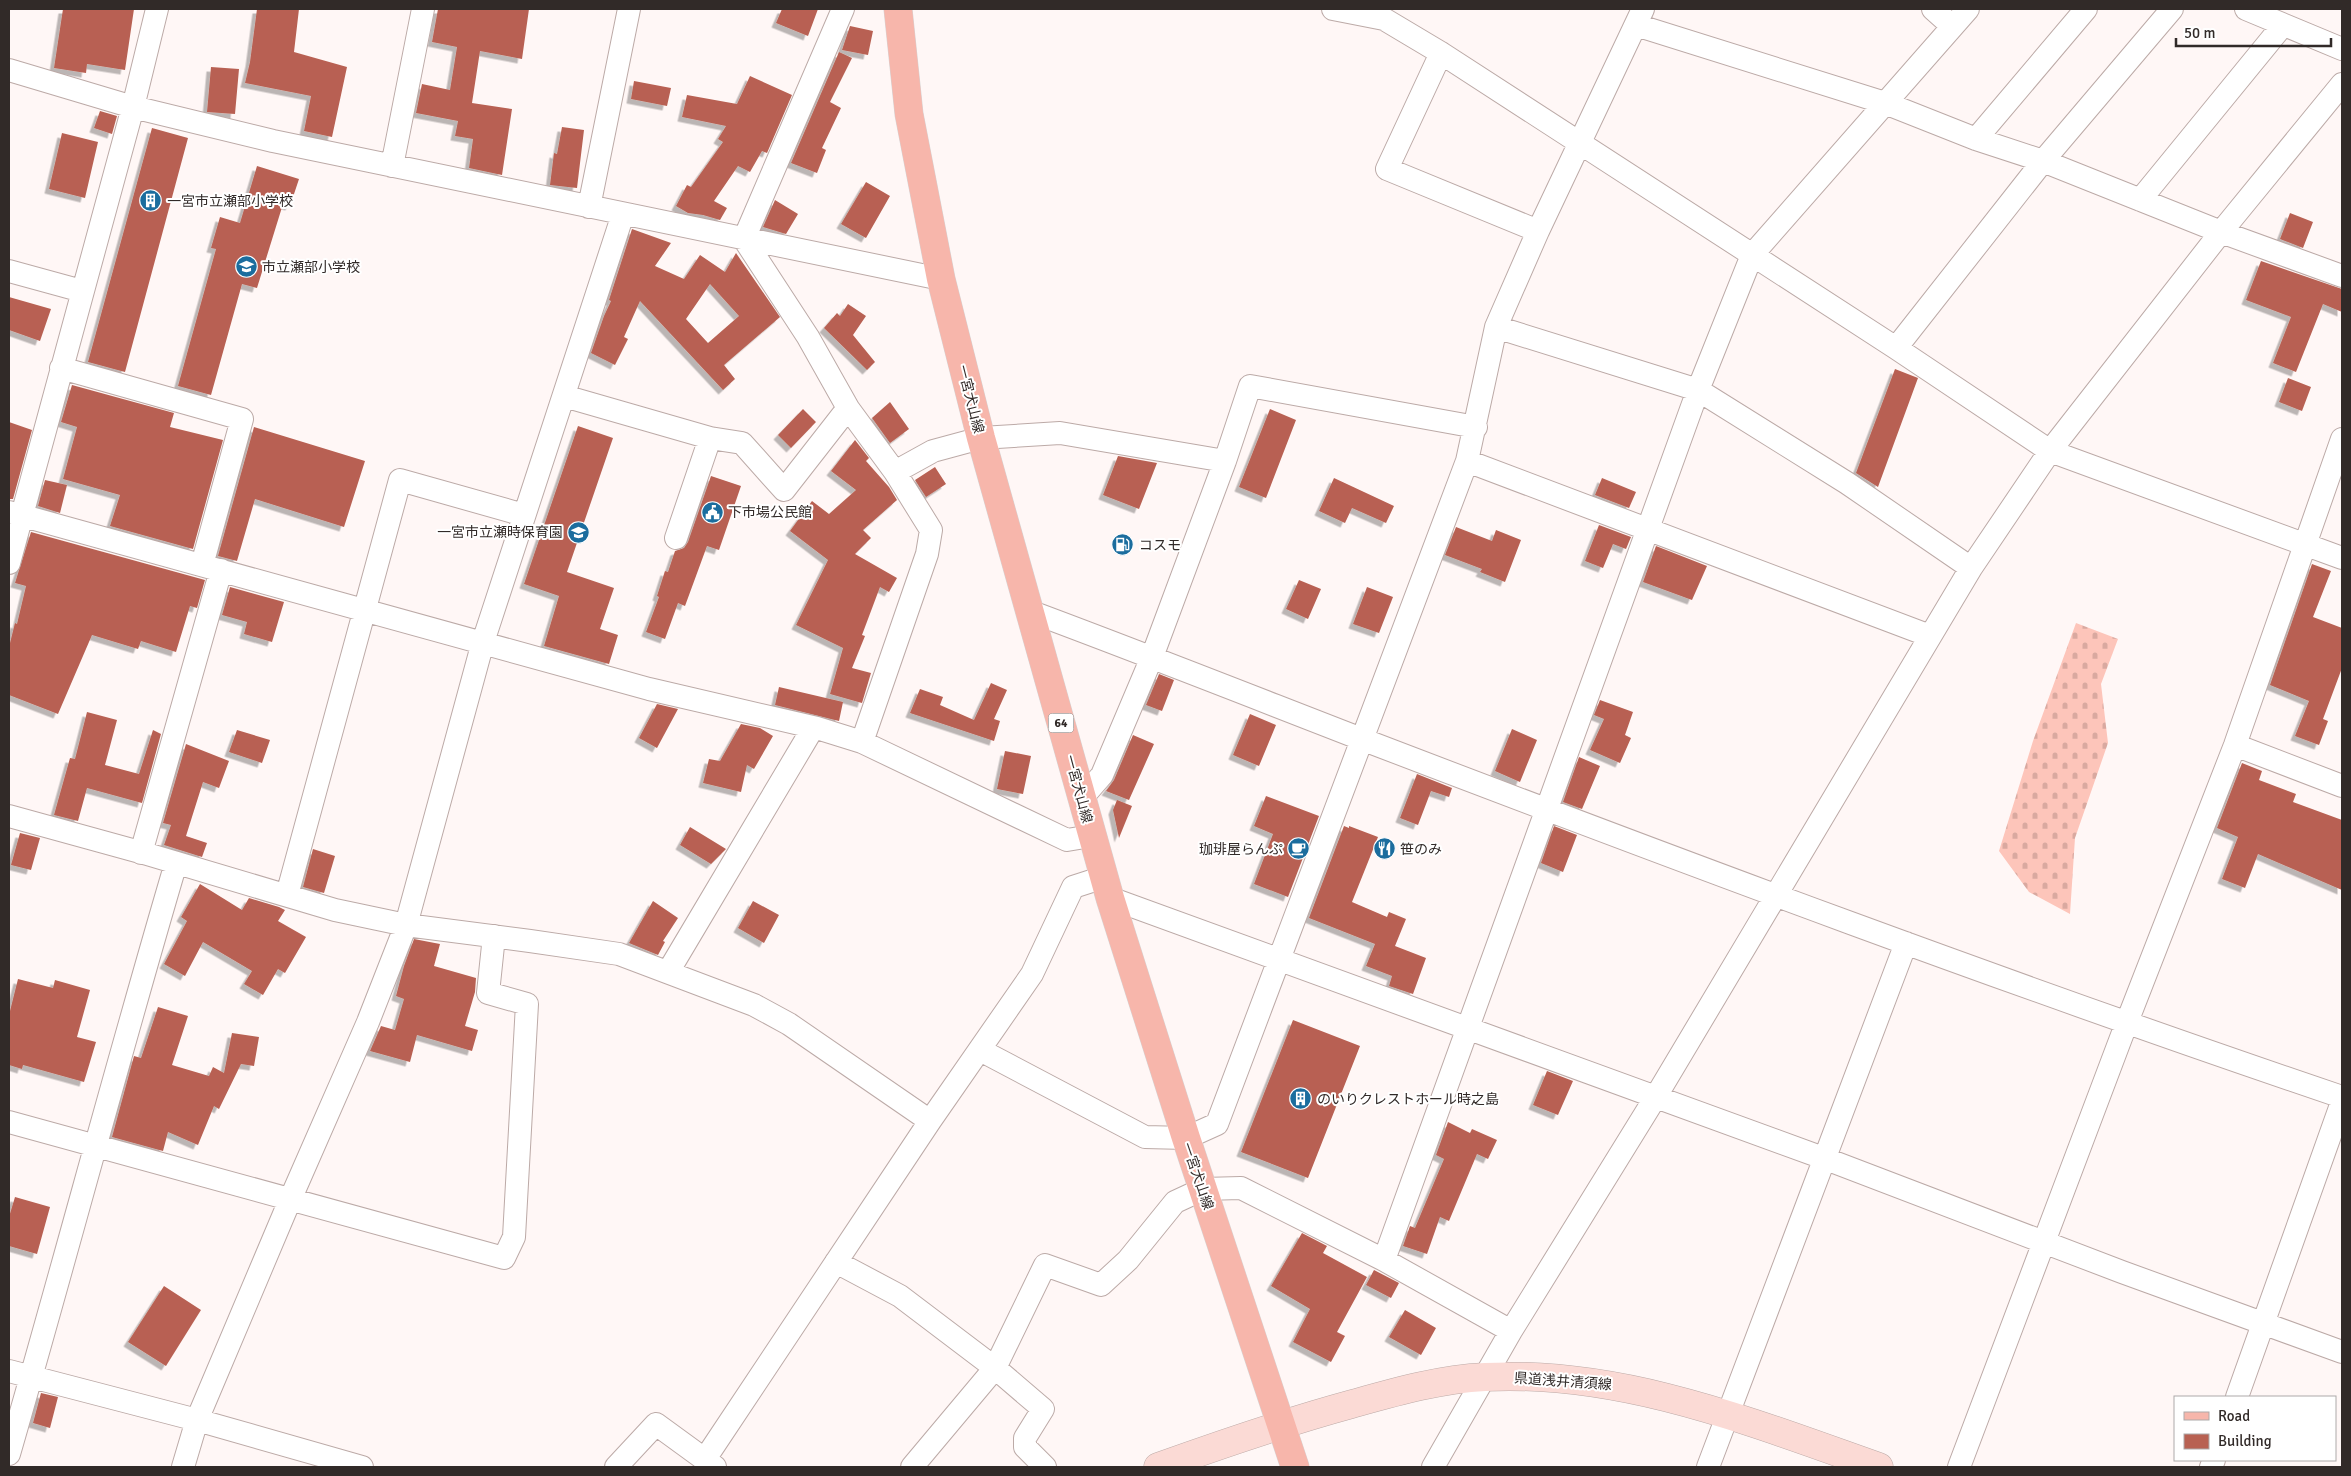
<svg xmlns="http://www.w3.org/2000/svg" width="2351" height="1476" font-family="Signika,'Noto Sans JP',sans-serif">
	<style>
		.cemetery { fill: url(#cemetery-stones) }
		.building { fill: #b86152; fill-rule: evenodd; filter: url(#shadow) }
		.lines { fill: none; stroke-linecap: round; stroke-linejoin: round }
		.minor-casing { stroke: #bcaaa7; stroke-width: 24 }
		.secondary-casing { stroke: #bcaaa7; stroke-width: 29 }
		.primary-casing { stroke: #d6d4d4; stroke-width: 29 }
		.minor { stroke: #fff; stroke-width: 22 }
		.secondary { stroke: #fbdad5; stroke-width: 28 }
		.primary { stroke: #f7b6ab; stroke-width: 28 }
		.labels { text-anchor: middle; stroke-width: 4; stroke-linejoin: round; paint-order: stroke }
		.shield { fill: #fff; stroke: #6f6a68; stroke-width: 1 }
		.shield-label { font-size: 12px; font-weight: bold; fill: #312a28 }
		.poi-label { font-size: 14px; fill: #312a28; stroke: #fff; text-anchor: start }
		.street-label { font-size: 14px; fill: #312a28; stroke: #fff }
	</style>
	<defs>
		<pattern id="cemetery-stones" width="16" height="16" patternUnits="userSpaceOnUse" patternTransform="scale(1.25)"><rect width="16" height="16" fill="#fdc5ba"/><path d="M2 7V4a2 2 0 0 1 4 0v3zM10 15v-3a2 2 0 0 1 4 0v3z" fill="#d9a9a0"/></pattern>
		<filter id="shadow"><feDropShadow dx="-4.5" dy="4.5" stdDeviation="0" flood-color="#0004"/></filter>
	</defs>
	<rect width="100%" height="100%" fill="#fff7f6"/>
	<!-- cemetery -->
	<path class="cemetery" d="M 2076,623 L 2118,639 L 2101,684 L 2108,743 L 2075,838 L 2070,914 L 2029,892 L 1999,851 L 2033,741 Z"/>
	<!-- building -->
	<path class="building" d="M 63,9 L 134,9 L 125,70 L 87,64 L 86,73 L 54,68 Z
		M 257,9 L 299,9 L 294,52 L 347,67 L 332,137 L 304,131 L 311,96 L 245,83 L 250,62 Z
		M 438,9 L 529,9 L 522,59 L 480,51 L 472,103 L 512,109 L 502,175 L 469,168 L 473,139 L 455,136 L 458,121 L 416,113 L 422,84 L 450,90 L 457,47 L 432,42 Z
		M 782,9 L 818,9 L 808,36 L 776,23 Z
		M 850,26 L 873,31 L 868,55 L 842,50 Z
		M 839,52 L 852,58 L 830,102 L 841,108 L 822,148 L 826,150 L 817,173 L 791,163 Z
		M 211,67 L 239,69 L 235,114 L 207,112 Z
		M 750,76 L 792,95 L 767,153 L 762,151 L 750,172 L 738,166 L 714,201 L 727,208 L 720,220 L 703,215 L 688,213 L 676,206 L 687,185 L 691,187 L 723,142 L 718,139 L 726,126 L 682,117 L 687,95 L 737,104 Z
		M 634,81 L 671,88 L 667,106 L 631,99 Z
		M 100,111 L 117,116 L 112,134 L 94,128 Z
		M 562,127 L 584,130 L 577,188 L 550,185 L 554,153 L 557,154 Z
		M 152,128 L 188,138 L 125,372 L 88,362 Z
		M 62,133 L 98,142 L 85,198 L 49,189 Z
		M 257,166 L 299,179 L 290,206 L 283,204 L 257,288 L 242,284 L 211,395 L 178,386 L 216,249 L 211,248 L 220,217 L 240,223 Z
		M 866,182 L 890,196 L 866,238 L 841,224 Z
		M 775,200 L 798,214 L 786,234 L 763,227 Z
		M 2290,213 L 2313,222 L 2303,248 L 2280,239 Z
		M 632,229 L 671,243 L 655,266 L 684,279 L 700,255 L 725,272 L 736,253 L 780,317 L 724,365 L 735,379 L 723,390 L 640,301 L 624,337 L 628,339 L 615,365 L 591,353 L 604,316 L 611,301 L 609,300 ZM 710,284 L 739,316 L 708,343 L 686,319 Z
		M 2261,261 L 2342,289 L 2342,312 L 2323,304 L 2296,372 L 2273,363 L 2291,317 L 2246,300 Z
		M 9,297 L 51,309 L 40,341 L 9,330 Z
		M 848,304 L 866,316 L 853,335 L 875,362 L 867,370 L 824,328 L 837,313 L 840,316 Z
		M 1895,369 L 1918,378 L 1878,487 L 1856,473 Z
		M 2288,378 L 2311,387 L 2302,411 L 2279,402 Z
		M 72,385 L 174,413 L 170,427 L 223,440 L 193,549 L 110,526 L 120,495 L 63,479 L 77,427 L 61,422 Z
		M 890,402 L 909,429 L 890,443 L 872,418 Z
		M 803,409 L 816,422 L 791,448 L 778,435 Z
		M 1270,409 L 1296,420 L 1266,498 L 1239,487 Z
		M 9,422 L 32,430 L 13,499 L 9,499 Z
		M 578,426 L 613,438 L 567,572 L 614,588 L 600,629 L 618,635 L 609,664 L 544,646 L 559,596 L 524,584 Z
		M 254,427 L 365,461 L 344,527 L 255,499 L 237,561 L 218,556 Z
		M 855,440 L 869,458 L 866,461 L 889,487 L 897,500 L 863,530 L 871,538 L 855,554 L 897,578 L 889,592 L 880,587 L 862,635 L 865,636 L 852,668 L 871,673 L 862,703 L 830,694 L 843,648 L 796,625 L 828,560 L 790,531 L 812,501 L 829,514 L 856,490 L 831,471 Z
		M 1118,456 L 1157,463 L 1139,509 L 1103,495 Z
		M 935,467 L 946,484 L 926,497 L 915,480 Z
		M 711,476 L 741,486 L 719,550 L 707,546 L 685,606 L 678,603 L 665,639 L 646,632 L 659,597 L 657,596 L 665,571 L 668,572 L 675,551 L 684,548 L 688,542 Z
		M 1334,478 L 1394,506 L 1386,523 L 1352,508 L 1345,523 L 1319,511 Z
		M 1602,478 L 1636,492 L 1629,508 L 1595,495 Z
		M 45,480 L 67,485 L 60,513 L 38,506 Z
		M 1599,525 L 1631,537 L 1626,549 L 1613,544 L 1603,568 L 1585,561 Z
		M 1456,527 L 1492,541 L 1496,530 L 1521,540 L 1505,582 L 1480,572 L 1482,569 L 1445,555 Z
		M 31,532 L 205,580 L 197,608 L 190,606 L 176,652 L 141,641 L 138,649 L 92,635 L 58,714 L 9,695 L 9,647 L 15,623 L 17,624 L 26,586 L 15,583 Z
		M 1656,546 L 1707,566 L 1692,600 L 1643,582 Z
		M 2312,564 L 2331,571 L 2313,617 L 2342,628 L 2342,668 L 2323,719 L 2328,721 L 2319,745 L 2295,736 L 2309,701 L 2270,685 Z
		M 1299,580 L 1321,589 L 1308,619 L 1286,609 Z
		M 230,587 L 284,602 L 272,642 L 244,634 L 247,622 L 222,615 Z
		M 1367,587 L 1393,597 L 1379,633 L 1353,624 Z
		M 1159,674 L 1174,680 L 1162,711 L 1146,705 Z
		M 991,683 L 1007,690 L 994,719 L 1000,721 L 994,741 L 910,713 L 920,689 L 943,697 L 940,705 L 974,720 Z
		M 779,687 L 843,702 L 839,721 L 775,705 Z
		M 1600,700 L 1633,712 L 1625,735 L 1631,738 L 1620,763 L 1590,750 L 1604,719 L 1594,715 Z
		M 657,704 L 678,709 L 657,748 L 639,738 Z
		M 87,712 L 117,720 L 105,765 L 139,774 L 153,730 L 161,734 L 142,803 L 87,788 L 78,821 L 54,815 L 70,758 L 75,759 Z
		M 1250,714 L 1276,725 L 1259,766 L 1233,755 Z
		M 741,724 L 760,728 L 773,736 L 754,769 L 747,765 L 741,792 L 703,783 L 709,759 L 720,761 Z
		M 1512,729 L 1537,740 L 1520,782 L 1495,771 Z
		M 237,730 L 270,740 L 262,763 L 229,752 Z
		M 1133,735 L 1154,744 L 1129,800 L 1106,791 L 1114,780 Z
		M 186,744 L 229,761 L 219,788 L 203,782 L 186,836 L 207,843 L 202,857 L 164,845 L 171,825 L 163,823 Z
		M 1005,751 L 1031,756 L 1023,794 L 997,789 Z
		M 1579,757 L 1600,766 L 1582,809 L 1563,802 Z
		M 2242,763 L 2262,771 L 2259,780 L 2296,794 L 2293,802 L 2342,820 L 2342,890 L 2258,854 L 2245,888 L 2222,879 L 2238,837 L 2217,828 Z
		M 1417,774 L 1452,788 L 1449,797 L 1431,791 L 1418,825 L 1400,818 Z
		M 1266,796 L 1319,816 L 1288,897 L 1254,884 L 1273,834 L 1254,826 Z
		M 1117,800 L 1132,806 L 1119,838 L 1113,810 Z
		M 1344,826 L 1349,828 L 1349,826 L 1378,837 L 1352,902 L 1387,917 L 1389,912 L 1406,919 L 1395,946 L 1426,958 L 1413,994 L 1389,986 L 1392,976 L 1366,966 L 1375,944 L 1309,918 Z
		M 1554,826 L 1577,835 L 1563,872 L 1541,863 Z
		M 690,827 L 726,849 L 711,864 L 680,845 Z
		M 20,833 L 40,838 L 31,870 L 11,865 Z
		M 313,849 L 335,856 L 324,893 L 303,887 Z
		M 200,884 L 242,910 L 249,898 L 279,907 L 285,910 L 278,921 L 306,937 L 285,973 L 278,969 L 263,995 L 244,984 L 252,971 L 203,942 L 185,976 L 164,964 L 187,921 L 181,917 Z
		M 653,901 L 678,918 L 663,941 L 665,942 L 658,955 L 629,943 Z
		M 753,901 L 779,915 L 764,943 L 738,928 Z
		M 414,939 L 440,944 L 434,966 L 476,978 L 475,992 L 465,1026 L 478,1030 L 472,1051 L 417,1035 L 410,1062 L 370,1051 L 381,1026 L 395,1030 L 404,999 L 396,996 L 404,966 Z
		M 18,979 L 53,988 L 55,980 L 90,990 L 77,1037 L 96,1042 L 84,1082 L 23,1065 L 22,1069 L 9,1065 L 9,1015 Z
		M 158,1007 L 188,1016 L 172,1065 L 209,1076 L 213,1067 L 224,1073 L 232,1033 L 259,1037 L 254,1066 L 241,1064 L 219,1109 L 214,1106 L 198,1145 L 168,1132 L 163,1151 L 112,1137 L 134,1056 L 141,1058 Z
		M 1293,1020 L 1360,1046 L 1308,1178 L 1241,1152 Z
		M 1547,1071 L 1573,1081 L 1558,1115 L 1533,1105 Z
		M 1448,1122 L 1470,1133 L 1472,1129 L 1497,1140 L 1488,1159 L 1477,1154 L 1449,1221 L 1440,1217 L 1427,1254 L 1403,1246 L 1410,1226 L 1415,1228 L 1444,1159 L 1436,1155 Z
		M 15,1197 L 50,1207 L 37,1254 L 9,1246 L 9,1217 Z
		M 1302,1233 L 1327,1246 L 1323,1253 L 1367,1277 L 1337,1332 L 1345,1336 L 1331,1362 L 1293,1342 L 1310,1309 L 1271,1286 Z
		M 1374,1270 L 1399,1283 L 1391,1298 L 1366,1285 Z
		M 164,1286 L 201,1310 L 166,1366 L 128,1342 Z
		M 1405,1310 L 1436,1328 L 1421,1355 L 1389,1337 Z
		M 41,1393 L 58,1397 L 50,1428 L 33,1423 Z"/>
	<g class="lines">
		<defs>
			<path id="minor" d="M 843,9 L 744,239 L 808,337 L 848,408 L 895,472 L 931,530 L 927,554 L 862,742
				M 1333,9 L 1384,19 L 1441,53 L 1896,348 L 2050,451 L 2342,558
				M 1933,9 L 1952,26
				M 2246,9 L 2342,49
				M 1636,25 L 1885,103 L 1976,139 L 2043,161 L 2221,232 L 2342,276
				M 1441,53 L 1387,169 L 1538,231
				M 9,70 L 133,107 L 273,141 L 941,279
				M 1976,139 L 2086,9
				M 392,166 L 423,9
				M 2140,200 L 2283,25
				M 589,207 L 629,9
				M 9,271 L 82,291
				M 1496,327 L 1698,390 L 1847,483 L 1971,568
				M 1896,348 L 2043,161 L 2172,9
				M 61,368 L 242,419 L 202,565
				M 564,396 L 710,438 L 742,443 L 784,490 L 848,408
				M 1467,461 L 1930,636
				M 895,472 L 933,451 L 981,438 L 1060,433 L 1225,461
				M 9,512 L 649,689 L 817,728 L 862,742 L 1067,840 L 1091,836
				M 676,538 L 710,438
				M 9,563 L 133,107 L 157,9
				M 1029,611 C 1142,653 1253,697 1364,740 C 1688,864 2014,986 2342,1097
				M 2235,745 L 2342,786
				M 1082,798 L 1102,775 L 1152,657 L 1225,461 L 1250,386 L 1476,427
				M 9,816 L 147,854 L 335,910 L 406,925 L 530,941 L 619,954 L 754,1005 L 789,1024 L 930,1121
				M 141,853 L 221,570
				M 287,895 L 400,480 L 524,515
				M 1110,898 L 1826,1159 L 2122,1272 L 2342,1352
				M 668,972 L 813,728
				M 980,1050 L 1145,1137 L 1186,1138 L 1217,1124 L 1467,461 L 1496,327 L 1538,231 L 1643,9
				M 9,1122 L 504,1258 L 514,1237 L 527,1004 L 488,993 L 494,936
				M 1384,1260 L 1698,390 L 1752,255 L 1968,9
				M 836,1262 L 900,1296 L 995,1368 L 1043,1409 L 1025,1438 L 1025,1447 L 1045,1467
				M 9,1371 L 197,1420 L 362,1467
				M 2237,1397 L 2342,1102
				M 9,1454 C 66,1257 118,1059 176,863
				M 705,1459 L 930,1121 L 1032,974 L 1073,887 L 1104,877
				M 183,1467 L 197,1420 L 290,1200 L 368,1022 L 406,925 L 483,642 L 623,214
				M 616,1467 L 656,1424 L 715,1467
				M 912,1467 L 995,1368 L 1045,1265 L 1101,1285 L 1128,1260 L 1175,1202 L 1203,1189 L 1241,1188 L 1384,1260 L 1511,1331
				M 1433,1467 L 1511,1331 L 1655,1098 L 1971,568 L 2050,451 L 2221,232 L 2342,84
				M 1708,1467 L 1906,943
				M 1959,1467 L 2127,1022 L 2235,745 L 2342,439
				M 2211,1467 L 2214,1460"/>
			<path id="secondary" d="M 1158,1467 C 1222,1444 1286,1422 1352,1404 C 1395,1392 1440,1379 1485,1377 C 1622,1370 1751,1422 1879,1467"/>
			<path id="primary" d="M 898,9 L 909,114 L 941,279 L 981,438 L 1110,898 L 1186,1138 L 1295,1467"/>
		</defs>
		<!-- minor casing -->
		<use href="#minor" class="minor-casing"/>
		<!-- secondary casing -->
		<use href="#secondary" class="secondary-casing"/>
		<!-- primary casing -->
		<use href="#primary" class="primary-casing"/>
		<!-- minor -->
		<use href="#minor" class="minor"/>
		<!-- secondary -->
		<use href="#secondary" class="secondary"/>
		<!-- primary -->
		<use href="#primary" class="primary"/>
	</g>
	<!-- icons -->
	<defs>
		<symbol id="building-disc" viewBox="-11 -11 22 22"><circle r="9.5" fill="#1b6d9e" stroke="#fff"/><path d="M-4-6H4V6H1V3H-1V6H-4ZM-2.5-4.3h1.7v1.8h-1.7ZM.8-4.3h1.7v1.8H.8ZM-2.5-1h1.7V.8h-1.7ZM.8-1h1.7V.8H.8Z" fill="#fff"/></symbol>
		<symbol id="school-disc" viewBox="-11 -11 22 22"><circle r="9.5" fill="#1b6d9e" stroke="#fff"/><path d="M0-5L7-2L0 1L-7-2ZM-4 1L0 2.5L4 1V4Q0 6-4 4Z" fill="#fff"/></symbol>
		<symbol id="civic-disc" viewBox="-11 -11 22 22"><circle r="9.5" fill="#1b6d9e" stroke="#fff"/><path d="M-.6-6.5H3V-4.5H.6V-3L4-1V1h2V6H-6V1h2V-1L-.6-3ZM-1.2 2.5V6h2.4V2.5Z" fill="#fff"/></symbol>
		<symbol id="fuel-disc" viewBox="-11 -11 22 22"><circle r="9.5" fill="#1b6d9e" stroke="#fff"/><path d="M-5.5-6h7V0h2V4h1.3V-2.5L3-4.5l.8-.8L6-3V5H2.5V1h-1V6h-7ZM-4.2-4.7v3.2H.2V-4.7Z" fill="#fff"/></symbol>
		<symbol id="cafe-disc" viewBox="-11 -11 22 22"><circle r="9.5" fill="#1b6d9e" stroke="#fff"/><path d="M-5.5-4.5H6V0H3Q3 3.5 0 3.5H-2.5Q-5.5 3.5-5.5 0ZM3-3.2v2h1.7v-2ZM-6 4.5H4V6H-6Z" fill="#fff"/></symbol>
		<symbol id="restaurant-disc" viewBox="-11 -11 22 22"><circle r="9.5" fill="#1b6d9e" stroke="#fff"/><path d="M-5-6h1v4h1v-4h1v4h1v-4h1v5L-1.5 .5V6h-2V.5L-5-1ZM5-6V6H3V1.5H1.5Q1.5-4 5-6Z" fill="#fff"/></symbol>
	</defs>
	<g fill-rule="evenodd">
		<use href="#building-disc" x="138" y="188" width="25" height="25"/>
		<use href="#school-disc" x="234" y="254" width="25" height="25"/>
		<use href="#civic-disc" x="700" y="500" width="25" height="25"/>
		<use href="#school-disc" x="566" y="520" width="25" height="25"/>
		<use href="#fuel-disc" x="1110" y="532" width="25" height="25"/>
		<use href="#cafe-disc" x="1286" y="836" width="25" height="25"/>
		<use href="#restaurant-disc" x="1372" y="836" width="25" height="25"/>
		<use href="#building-disc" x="1288" y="1086" width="25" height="25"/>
	</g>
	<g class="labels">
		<!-- shield labels -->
		<rect class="shield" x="1048.5" y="713.5" width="25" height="19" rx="4"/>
		<g class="shield-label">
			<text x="1061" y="727">64</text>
		</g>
		<!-- poi labels -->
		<g class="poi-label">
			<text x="167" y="206">一宮市立瀬部小学校</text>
			<text x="262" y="272">市立瀬部小学校</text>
			<text x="728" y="517">下市場公民館</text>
			<text x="563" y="537" text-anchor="end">一宮市立瀬時保育園</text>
			<text x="1139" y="550">コスモ</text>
			<text x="1283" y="854" text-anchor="end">珈琲屋らんぷ</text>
			<text x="1400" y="854">笹のみ</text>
			<text x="1317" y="1104">のいりクレストホール時之島</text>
		</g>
		<!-- street labels -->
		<g class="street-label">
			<text transform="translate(971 399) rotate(76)" y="5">一宮犬山線</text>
			<text transform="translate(1079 789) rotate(75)" y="5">一宮犬山線</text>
			<text transform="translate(1198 1176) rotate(71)" y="5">一宮犬山線</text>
			<text transform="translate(1563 1381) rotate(4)" y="5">県道浅井清須線</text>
		</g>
	</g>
	<!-- border -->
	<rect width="2351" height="1476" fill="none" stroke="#312a28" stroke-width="20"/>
	<!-- legend -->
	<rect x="2174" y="1396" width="162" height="65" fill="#ffffff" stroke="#adaaa9"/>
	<rect x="2184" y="1412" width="25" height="8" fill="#f7b6ab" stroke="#adaaa9"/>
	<text x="2218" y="1421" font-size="15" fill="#312a28">Road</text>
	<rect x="2184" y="1434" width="25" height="15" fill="#b86152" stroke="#adaaa9"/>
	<text x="2218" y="1446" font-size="15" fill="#312a28">Building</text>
	<!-- scale -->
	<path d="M2176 38v8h155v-8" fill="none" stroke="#312a28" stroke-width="2.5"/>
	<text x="2184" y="38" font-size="15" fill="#312a28" stroke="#ffffff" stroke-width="4" paint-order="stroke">50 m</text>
</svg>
